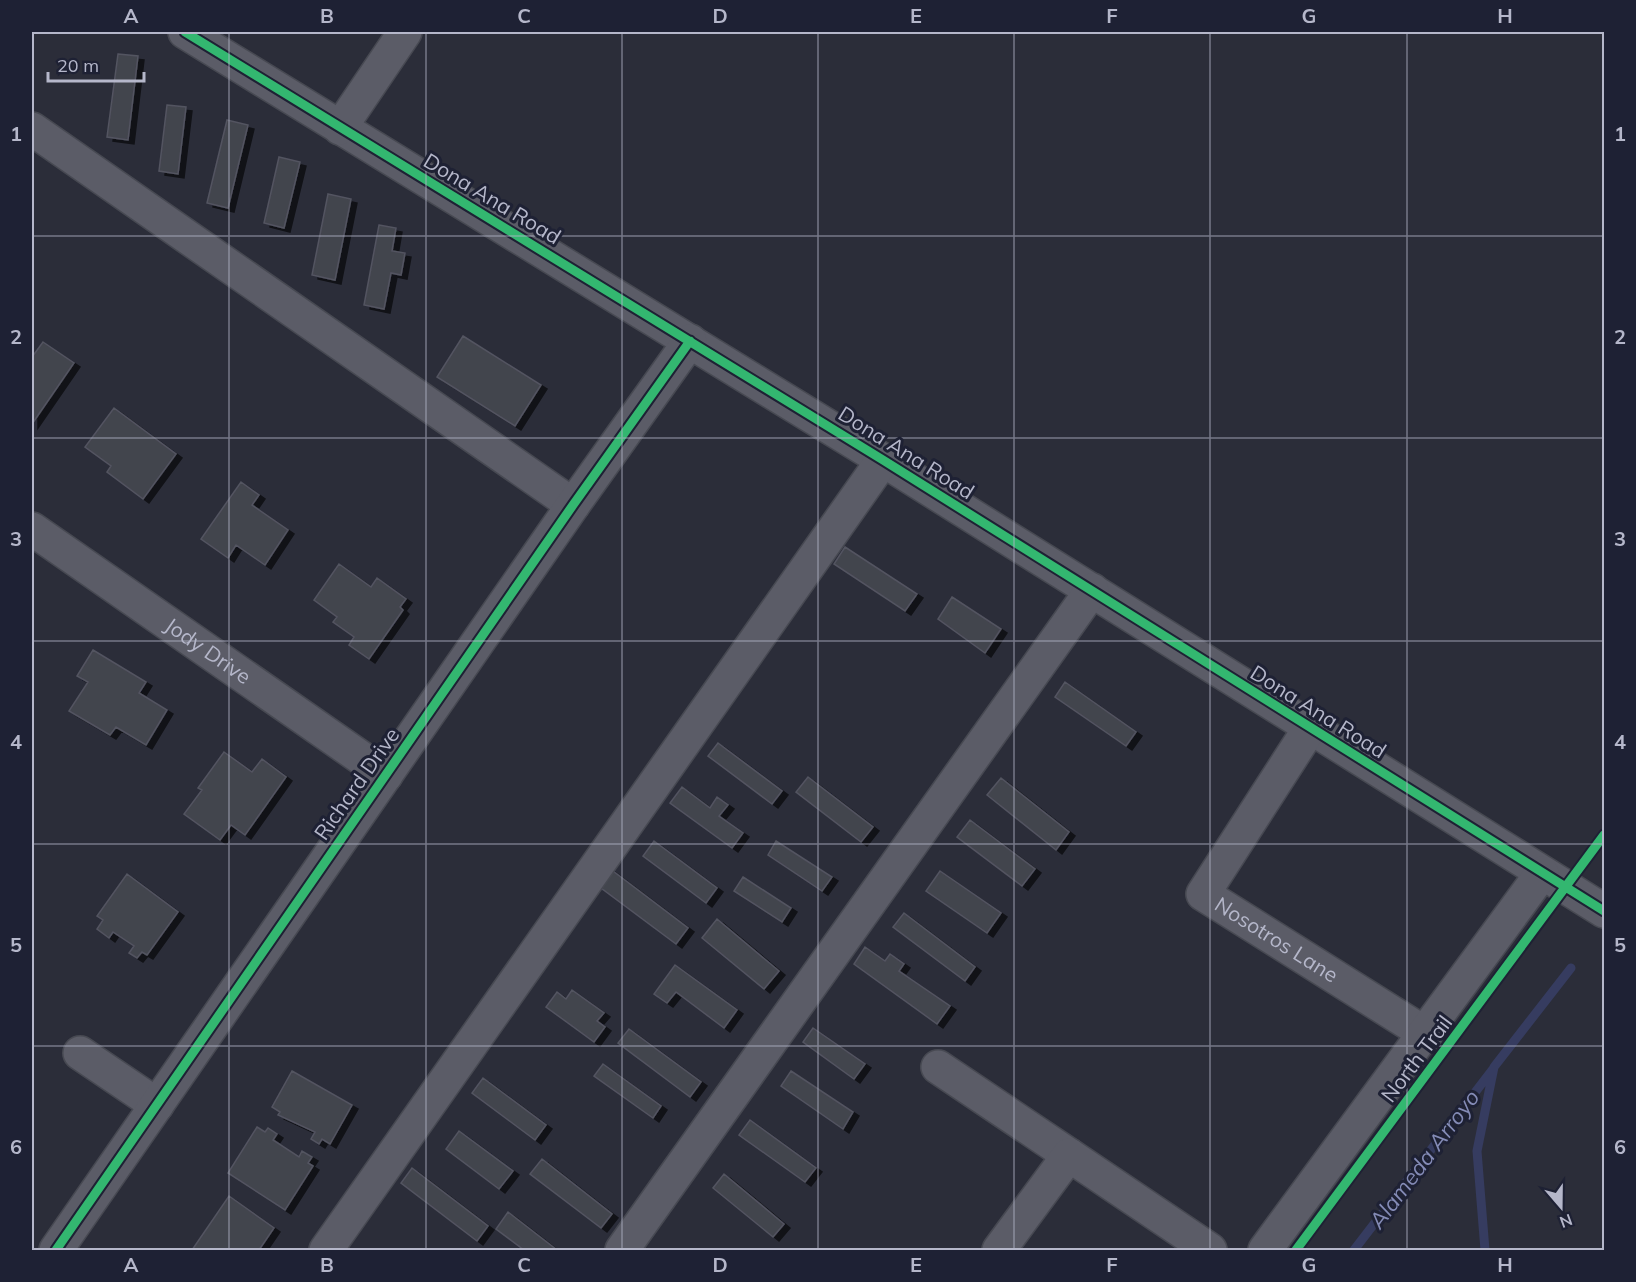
<svg xmlns="http://www.w3.org/2000/svg" width="1636" height="1282" font-family="Mulish,sans-serif">
	<style>
		.lines { fill: none; stroke-linecap: round; stroke-linejoin: round }
		.stream { stroke: #363c60; stroke-width: 9 }
		.building { fill: #43444e; stroke: #535461; stroke-width: 1.5; filter: url(#shadow) }
		.minor-casing { stroke: #474952; stroke-width: 36 }
		.minor { stroke: #5b5c67; stroke-width: 33 }
		.cycleway-casing { stroke: #1e2134; stroke-width: 13 }
		.cycleway { stroke: #33b770; stroke-width: 9 }
		.grid { fill: none; stroke: #b5b7ca; stroke-width: 1.5; stroke-opacity: 0.55 }
		.labels { text-anchor: middle; stroke-width: 6; stroke-linejoin: round; paint-order: stroke }
		.street-label { font-size: 21px; fill: #b5b7ca; stroke: #1e2134 }
		.water-label { font-size: 22px; font-style: italic; fill: #848bb6; stroke: #1e2134 }
		.neatline { fill: none; stroke: #b5b7ca; stroke-width: 2 }
		.grid-label { font-size: 20px; text-anchor: middle; font-weight: bold; fill: #b5b7ca }
	</style>
	<defs>
		<filter id="shadow"><feDropShadow dx="6" dy="4" stdDeviation="0" flood-color="#0009"/></filter>
	</defs>
	<rect width="100%" height="100%" fill="#2b2d39"/>
	<g class="lines">
		<!-- stream -->
		<path class="stream" d="M 1354,1250 L 1493,1069
			M 1485,1250 L 1477,1151 L 1494,1067 L 1571,968"/>
	</g>
	<!-- building -->
	<path class="building" d="M 118,54 L 138,56 L 128,140 L 107,137 Z
		M 167,105 L 186,107 L 178,174 L 159,171 Z
		M 227,120 L 248,125 L 228,208 L 207,203 Z
		M 279,157 L 300,162 L 284,228 L 264,223 Z
		M 328,194 L 351,199 L 335,280 L 312,275 Z
		M 379,225 L 396,228 L 392,251 L 405,253 L 401,275 L 391,273 L 384,309 L 364,305 Z
		M 463,336 L 541,385 L 515,426 L 437,377 Z
		M 43,342 L 74,363 L 32,424 L 32,357 Z
		M 114,408 L 176,454 L 143,499 L 107,472 L 111,466 L 85,447 Z
		M 241,482 L 259,495 L 252,505 L 288,530 L 265,565 L 236,545 L 228,558 L 201,539 Z
		M 845,547 L 917,594 L 905,611 L 834,564 Z
		M 339,564 L 371,587 L 377,578 L 406,599 L 400,607 L 403,610 L 369,659 L 349,645 L 354,637 L 333,622 L 337,617 L 314,600 Z
		M 952,597 L 1001,629 L 985,653 L 938,619 Z
		M 93,650 L 146,682 L 139,693 L 167,710 L 146,745 L 116,727 L 110,735 L 69,711 L 88,682 L 77,676 Z
		M 1065,682 L 1136,732 L 1126,746 L 1055,697 Z
		M 718,743 L 782,791 L 772,804 L 708,756 Z
		M 224,752 L 252,772 L 262,759 L 286,777 L 245,835 L 231,825 L 220,840 L 184,814 L 202,790 L 198,788 Z
		M 808,777 L 873,827 L 861,842 L 796,792 Z
		M 1001,778 L 1069,832 L 1056,850 L 987,795 Z
		M 682,787 L 710,808 L 717,797 L 728,805 L 719,816 L 743,833 L 732,848 L 670,803 Z
		M 970,820 L 1035,869 L 1022,886 L 957,837 Z
		M 654,841 L 717,888 L 706,903 L 643,856 Z
		M 776,841 L 832,877 L 822,891 L 768,855 Z
		M 609,868 L 688,928 L 676,944 L 597,885 Z
		M 940,871 L 1001,913 L 987,933 L 926,891 Z
		M 127,874 L 178,912 L 147,955 L 142,952 L 137,958 L 129,953 L 134,946 L 113,932 L 109,938 L 97,929 L 103,920 L 97,916 Z
		M 743,877 L 791,908 L 782,922 L 734,891 Z
		M 904,913 L 975,967 L 965,981 L 893,927 Z
		M 717,919 L 779,971 L 764,989 L 702,938 Z
		M 865,947 L 885,961 L 890,954 L 904,964 L 899,971 L 950,1006 L 937,1024 L 854,964 Z
		M 675,965 L 737,1010 L 724,1028 L 676,992 L 667,1003 L 654,994 Z
		M 572,990 L 604,1013 L 597,1021 L 605,1027 L 594,1042 L 546,1007 L 557,992 L 566,999 Z
		M 813,1028 L 865,1064 L 854,1079 L 803,1042 Z
		M 629,1029 L 701,1082 L 690,1097 L 618,1043 Z
		M 603,1064 L 661,1106 L 653,1118 L 594,1076 Z
		M 292,1071 L 352,1105 L 330,1144 L 322,1139 L 319,1144 L 311,1139 L 315,1132 L 278,1115 L 280,1112 L 272,1107 Z
		M 791,1071 L 853,1112 L 843,1129 L 781,1086 Z
		M 483,1078 L 546,1125 L 535,1140 L 472,1093 Z
		M 750,1120 L 816,1168 L 805,1182 L 739,1135 Z
		M 257,1127 L 265,1132 L 268,1128 L 277,1134 L 273,1140 L 299,1157 L 302,1151 L 312,1157 L 308,1163 L 313,1166 L 285,1210 L 228,1173 Z
		M 459,1131 L 513,1171 L 499,1189 L 446,1149 Z
		M 542,1159 L 612,1214 L 601,1228 L 530,1174 Z
		M 412,1168 L 488,1226 L 477,1241 L 401,1183 Z
		M 724,1174 L 784,1224 L 773,1237 L 713,1188 Z
		M 229,1196 L 274,1228 L 259,1250 L 192,1250 Z
		M 508,1212 L 557,1250 L 524,1250 L 496,1229 Z"/>
	<g class="lines">
		<defs>
			<g id="minor">
				<path d="M 185,32 L 883,460 L 1604,911"/>
				<path d="M 340,128 L 405,32"/>
				<path d="M 32,129 L 573,505"/>
				<path id="s1" d="M 32,529 L 386,775"/>
				<path id="s2" d="M 1310,728 L 1203,894 L 1426,1034"/>
				<path d="M 80,1053 L 157,1105"/>
				<path d="M 938,1067 L 1069,1155"/>
				<path d="M 56,1250 L 573,505 L 690,341"/>
				<path d="M 326,1250 L 883,460"/>
				<path d="M 622,1250 L 1092,590"/>
				<path d="M 999,1250 L 1069,1155 L 1210,1250"/>
				<path d="M 1265,1250 L 1542,873"/>
			</g>
		</defs>
		<!-- minor casing -->
		<use href="#minor" class="minor-casing"/>
		<!-- minor -->
		<use href="#minor" class="minor"/>
		<defs>
			<path id="cycleway" d="M 185,32 L 883,460 L 1604,911
				M 56,1250 L 573,505 L 690,341
				M 1296,1250 L 1604,835"/>
		</defs>
		<!-- cycleway casing -->
		<use href="#cycleway" class="cycleway-casing"/>
		<!-- cycleway -->
		<use href="#cycleway" class="cycleway"/>
	</g>
	<!-- grid -->
	<path class="grid" d="M 229,32 L 229,1250M 426,32 L 426,1250M 622,32 L 622,1250M 818,32 L 818,1250M 1014,32 L 1014,1250M 1210,32 L 1210,1250M 1407,32 L 1407,1250M 32,236 L 1604,236M 32,438 L 1604,438M 32,641 L 1604,641M 32,844 L 1604,844M 32,1046 L 1604,1046"/>
	<g class="labels">
		<!-- street labels -->
		<g class="street-label">
			<text transform="translate(492 199) rotate(31)" y="7">Dona Ana Road</text>
			<text transform="translate(906 453) rotate(32)" y="7">Dona Ana Road</text>
			<text dy="7" stroke="none"><textPath href="#s1" startOffset="214">Jody Drive</textPath></text>
			<text transform="translate(1318 712) rotate(32)" y="7">Dona Ana Road</text>
			<text transform="translate(357 784) rotate(-55)" y="7">Richard Drive</text>
			<text dy="7" stroke="none"><textPath href="#s2" startOffset="284">Nosotros Lane</textPath></text>
			<text transform="translate(1417 1059) rotate(-53)" y="7">North Trail</text>
		</g>
		<!-- water labels -->
		<g class="water-label">
			<text transform="translate(1424 1159) rotate(-53)" y="8">Alameda Arroyo</text>
		</g>
	</g>
	<!-- border -->
	<rect width="1636" height="1282" fill="none" stroke="#1e2134" stroke-width="66"/>
	<!-- north arrow -->
	<g transform="translate(1561 1207) rotate(160)" stroke="#1e2134" stroke-width="4.5" paint-order="stroke">
	<path d="M0-4.5L10 22L0 15L-10 22Z" fill="#b5b7ca"/>
	<text y="-9" font-size="16" font-weight="bold" text-anchor="middle" fill="#b5b7ca">N</text>
	</g>
	<!-- scale -->
	<path d="M48 72v9h96v-9" fill="none" stroke="#b5b7ca" stroke-width="3"/>
	<text x="57" y="72" font-size="18" fill="#b5b7ca" stroke="#1e2134" stroke-width="4.5" paint-order="stroke">20 m</text>
	<rect x="33" y="33" width="1570" height="1216" class="neatline"/>
	<g class="grid-label">
		<text x="131" y="23">A</text>
		<text x="327" y="23">B</text>
		<text x="524" y="23">C</text>
		<text x="720" y="23">D</text>
		<text x="916" y="23">E</text>
		<text x="1112" y="23">F</text>
		<text x="1309" y="23">G</text>
		<text x="1505" y="23">H</text>
		<text x="16" y="141">1</text>
		<text x="1620" y="141">1</text>
		<text x="16" y="344">2</text>
		<text x="1620" y="344">2</text>
		<text x="16" y="546">3</text>
		<text x="1620" y="546">3</text>
		<text x="16" y="749">4</text>
		<text x="1620" y="749">4</text>
		<text x="16" y="952">5</text>
		<text x="1620" y="952">5</text>
		<text x="16" y="1154">6</text>
		<text x="1620" y="1154">6</text>
		<text x="131" y="1272">A</text>
		<text x="327" y="1272">B</text>
		<text x="524" y="1272">C</text>
		<text x="720" y="1272">D</text>
		<text x="916" y="1272">E</text>
		<text x="1112" y="1272">F</text>
		<text x="1309" y="1272">G</text>
		<text x="1505" y="1272">H</text>
	</g>
</svg>
